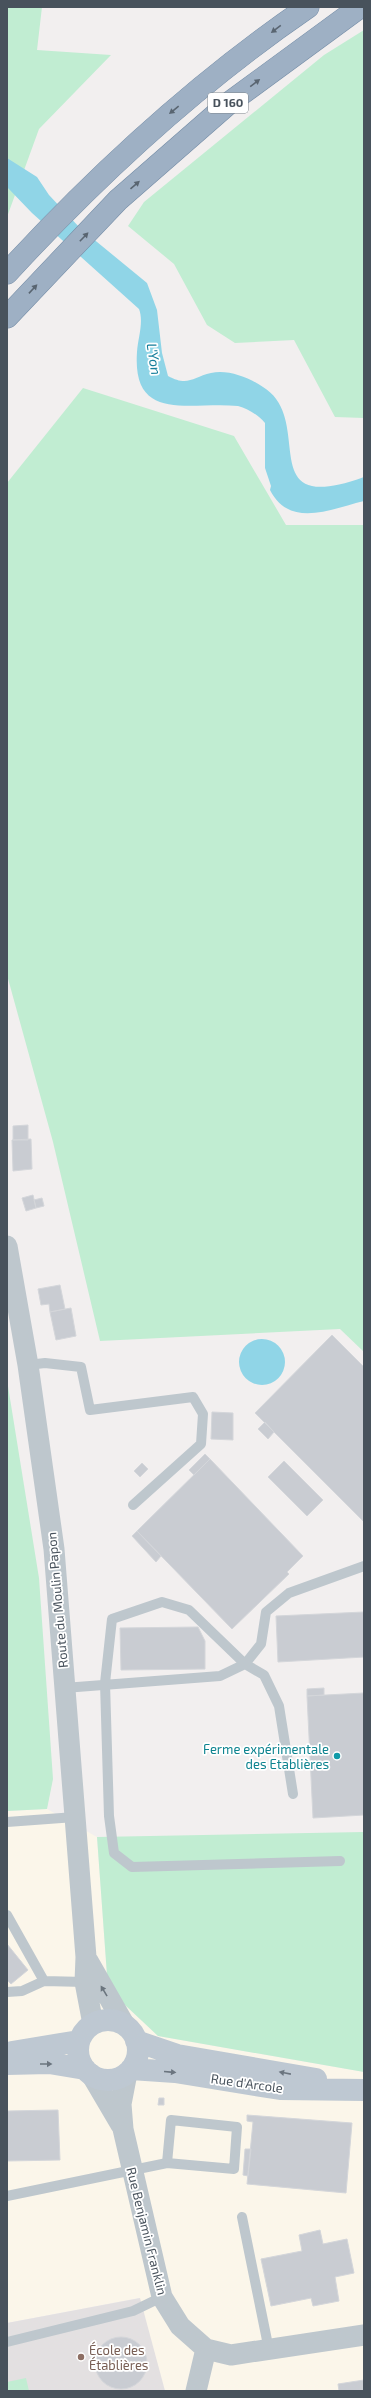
<svg xmlns="http://www.w3.org/2000/svg" width="371" height="2398" font-family="'Exo 2',sans-serif">
	<style>
		.commercial { fill: #fbf6ea }
		.education { fill: #e3e0e1 }
		.green { fill: #c1edd2 }
		.water { fill: #90d5e7 }
		.building { fill: #c9ccd2; stroke: #d4d6da }
		.lines { fill: none; stroke-linecap: round; stroke-linejoin: round }
		.trunk-casing { stroke: #758da7; stroke-width: 23 }
		.service { stroke: #bec7cd; stroke-width: 10 }
		.minor { stroke: #bec7cd; stroke-width: 21 }
		.secondary { stroke: #bec8d2; stroke-width: 22 }
		.trunk { stroke: #9eb0c4; stroke-width: 22 }
		.oneway { fill: #596571 }
		.oneway2 { fill: #6b757e }
		.oneway3 { fill: #6b757f }
		.culture-dot { fill: #0f9aa8; stroke: #fff; stroke-width: 1.5 }
		.education-dot { fill: #8d6e63; stroke: #fff; stroke-width: 1.5 }
		.labels { text-anchor: middle; stroke-width: 3.5; stroke-linejoin: round; paint-order: stroke }
		.shield { fill: #fff; stroke: #7f868d; stroke-width: 1 }
		.shield-label { font-size: 12px; font-weight: bold; fill: #48525c }
		.street-label { font-size: 13px; fill: #48525c; stroke: #fff }
		.culture-label { font-size: 13px; fill: #0d838f; stroke: #fff; text-anchor: end }
		.education-label { font-size: 13px; fill: #785e54; stroke: #fff; text-anchor: start }
		.water-label { font-size: 14px; font-style: italic; fill: #157e9b; stroke: #fff }
	</style>
	<rect width="100%" height="100%" fill="#f2efef"/>
	<!-- commercial -->
	<path class="commercial" d="M 47,1809 L 97,1837 L 108,1989 L 158,2036 L 364,2072 L 364,2391 L 165,2391 L 139,2298 L 7,2323 L 7,1811 Z"/>
	<!-- education -->
	<path class="education" d="M 140,2298 L 165,2391 L 7,2391 L 7,2323 Z"/>
	<!-- green -->
	<path class="green" d="M 7,7 L 42,7 L 37,50 L 111,55 L 39,129 L 7,217 Z
		M 364,30 L 364,418 L 335,417 L 294,340 L 235,343 L 207,325 L 174,264 L 128,226 L 144,202 L 324,55 Z
		M 83,388 L 234,436 L 286,525 L 364,525 L 364,1352 L 340,1329 L 100,1341 L 53,1142 L 7,975 L 7,483 Z
		M 7,1380 L 39,1578 L 53,1779 L 47,1809 L 7,1811 Z
		M 364,1832 L 364,2072 L 158,2036 L 108,1989 L 97,1837 Z
		M 26,2378 L 29,2391 L 7,2391 L 7,2382 Z"/>
	<!-- water -->
	<path class="water" d="M 7,158 L 37,177 L 49,195 L 80,228 L 147,283 L 157,310 L 162,353 L 168,376 C 188,387 193,377 211,373 C 228,369 250,378 263,387 C 317,420 251,518 364,477 L 364,501 C 331,509 290,529 270,490 L 271,486 L 265,468 L 265,423 C 257,414 248,409 238,406 C 190,401 132,424 137,352 C 138,338 144,322 139,309 L 32,213 L 7,187 Z
		M239 1362a23 23 0 1 1 46 0a23 23 0 1 1-46 0Z"/>
	<!-- building -->
	<path class="building" d="M 28,1125 L 28,1140 L 13,1140 L 13,1126 Z
		M 31,1139 L 32,1169 L 13,1171 L 12,1140 Z
		M 33,1195 L 36,1208 L 26,1211 L 22,1198 Z
		M 42,1198 L 44,1206 L 36,1208 L 34,1200 Z
		M 60,1285 L 65,1309 L 50,1312 L 49,1304 L 41,1305 L 38,1289 Z
		M 71,1308 L 76,1336 L 56,1340 L 50,1312 Z
		M 332,1335 L 364,1367 L 363,1521 L 255,1413 Z
		M 212,1412 L 233,1413 L 233,1440 L 211,1439 Z
		M 265,1422 L 274,1432 L 268,1439 L 258,1429 Z
		M 205,1454 L 210,1459 L 194,1475 L 189,1470 Z
		M 210,1459 L 303,1556 L 287,1572 L 289,1574 L 232,1629 L 137,1531 Z
		M 284,1461 L 323,1500 L 307,1516 L 268,1477 Z
		M 142,1463 L 148,1469 L 140,1477 L 134,1471 Z
		M 137,1531 L 161,1556 L 156,1562 L 132,1536 Z
		M 364,1612 L 364,1657 L 278,1662 L 276,1616 Z
		M 198,1627 L 205,1641 L 205,1669 L 121,1670 L 120,1628 Z
		M 324,1688 L 324,1695 L 307,1696 L 307,1689 Z
		M 364,1693 L 364,1815 L 313,1818 L 307,1696 Z
		M 7,1944 L 28,1970 L 11,1984 L 7,1980 Z
		M 159,2098 L 164,2098 L 164,2105 L 158,2105 Z
		M 58,2110 L 60,2160 L 7,2161 L 7,2111 Z
		M 247,2115 L 352,2123 L 346,2193 L 247,2184 L 253,2122 L 247,2121 Z
		M 245,2149 L 251,2149 L 248,2176 L 243,2175 Z
		M 320,2230 L 323,2244 L 347,2239 L 354,2273 L 335,2277 L 339,2301 L 313,2306 L 311,2298 L 271,2306 L 261,2259 L 302,2251 L 299,2235 Z
		M95 2363a26 26 0 1 1 52 0a26 26 0 1 1-52 0Z
		M 364,2380 L 364,2391 L 339,2391 L 338,2384 Z"/>
	<g class="lines">
		<defs>
			<path id="trunk" d="M 7,273 C 98,174 197,83 308,7
				M 7,317 L 118,200 L 229,103 L 360,7"/>
		</defs>
		<!-- trunk casing -->
		<use href="#trunk" class="trunk-casing"/>
		<!-- service -->
		<path class="service" d="M 28,1365 L 45,1363 L 81,1367 L 90,1410 L 193,1397 L 203,1414 L 201,1444 L 133,1505
			M 64,1688 L 220,1676 L 245,1664 L 261,1644 L 266,1612 L 289,1593 L 364,1566
			M 293,1794 L 279,1706 L 264,1675 L 245,1664 L 189,1610 L 162,1602 L 112,1619 L 105,1683 L 109,1816 L 114,1853 L 132,1867 L 340,1861
			M 7,1822 L 75,1817
			M 7,1915 L 44,1981
			M 7,1992 L 22,1991 L 44,1981 L 85,1982
			M 7,2196 L 167,2163 L 234,2169 L 237,2127 L 171,2120 L 167,2163
			M 242,2217 L 269,2350
			M 7,2342 L 133,2311 L 162,2297"/>
		<!-- minor -->
		<path class="minor" d="M 7,1246 L 28,1365 L 54,1549 L 86,1957 L 85,1982 L 93,2024
			M 88,1961 L 124,2024
			M 127,2073 L 121,2104 L 123,2129 L 162,2297 L 180,2326 L 206,2349 L 231,2355 L 364,2335
			M 91,2074 L 121,2125
			M 196,2391 L 206,2349"/>
		<!-- secondary -->
		<path class="secondary" d="M78 2050a30 30 0 1 1 60 0a30 30 0 1 1-60 0Z
			M 136,2041 L 177,2055 L 316,2079
			M 12,2052 L 79,2041
			M 7,2064 L 49,2063 L 85,2069
			M 131,2069 L 175,2072 L 280,2089 L 364,2090"/>
		<!-- trunk -->
		<use href="#trunk" class="trunk"/>
	</g>
	<!-- one-way arrows -->
	<defs><path id="oneway-solid" d="M-6-.8H1V-3.2L6.5 0L1 3.2V.8H-6Z"/></defs>
	<g class="oneway">
		<use href="#oneway-solid" transform="translate(276 29) rotate(143)"/>
		<use href="#oneway-solid" transform="translate(255 83) rotate(-37)"/>
		<use href="#oneway-solid" transform="translate(174 110) rotate(141)"/>
		<use href="#oneway-solid" transform="translate(135 185) rotate(-41)"/>
		<use href="#oneway-solid" transform="translate(84 237) rotate(-46)"/>
		<use href="#oneway-solid" transform="translate(33 289) rotate(-47)"/>
	</g>
	<use class="oneway2" href="#oneway-solid" transform="translate(104 1991) rotate(-121)"/>
	<g class="oneway3">
		<use href="#oneway-solid" transform="translate(46 2064)"/>
		<use href="#oneway-solid" transform="translate(170 2072) rotate(5)"/>
		<use href="#oneway-solid" transform="translate(285 2073) rotate(-169)"/>
	</g>
	<!-- markers -->
	<circle class="culture-dot" cx="337" cy="1756" r="4"/>
	<circle class="education-dot" cx="81" cy="2357" r="4"/>
	<g class="labels">
		<!-- shield labels -->
		<rect class="shield" x="208" y="93" width="40" height="20" rx="3"/>
		<g class="shield-label">
			<text x="228" y="107">D 160</text>
		</g>
		<!-- street labels -->
		<g class="street-label">
			<text transform="translate(57 1600) rotate(-95)" y="5">Route du Moulin Papon</text>
			<text transform="translate(247 2083) rotate(8)" y="5">Rue d'Arcole</text>
			<text transform="translate(147 2231) rotate(76)" y="5">Rue Benjamin Franklin</text>
		</g>
		<!-- culture labels -->
		<g class="culture-label">
			<text x="329" y="1754">Ferme expérimentale<tspan x="329" dy="15">des Etablières</tspan></text>
		</g>
		<!-- education labels -->
		<g class="education-label">
			<text x="89" y="2355">École des<tspan x="89" dy="15">Établières</tspan></text>
		</g>
		<!-- water labels -->
		<g class="water-label">
			<text transform="translate(154 359) rotate(81)" y="5">L'Yon</text>
		</g>
	</g>
	<!-- border -->
	<rect width="371" height="2398" fill="none" stroke="#48525c" stroke-width="16"/>
</svg>
